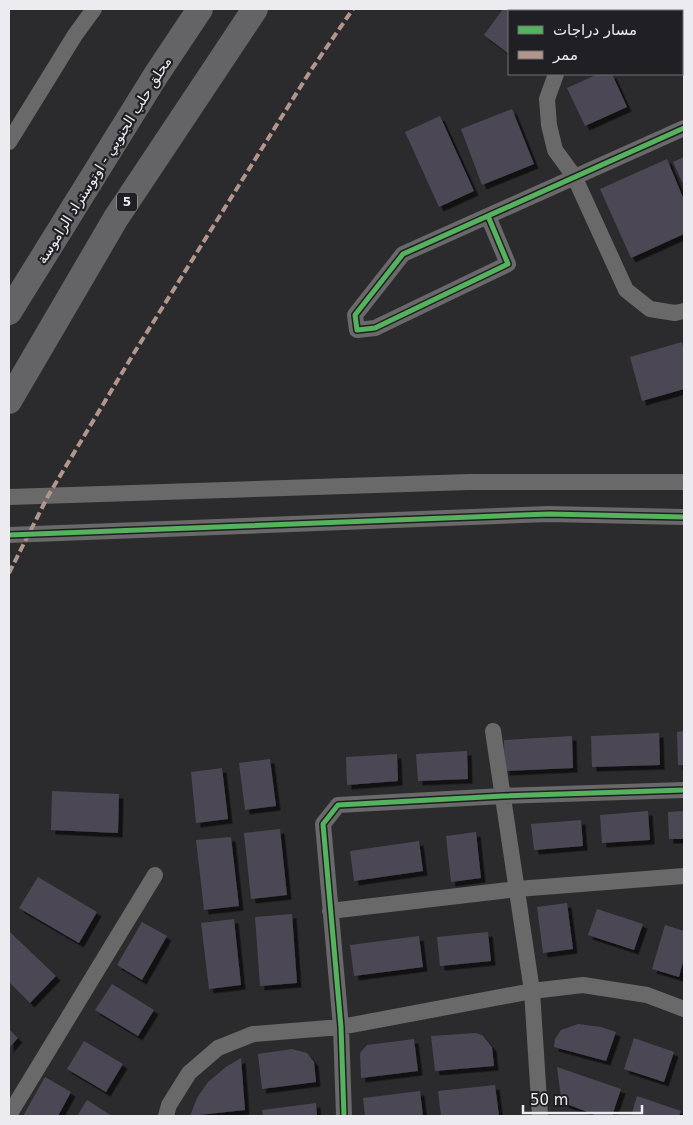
<svg xmlns="http://www.w3.org/2000/svg" width="693" height="1125" font-family="'DejaVu Sans','Noto Sans Arabic',sans-serif">
	<style>
		.building { fill: #4c4754; filter: url(#shadow) }
		.lines { fill: none; stroke-linecap: round; stroke-linejoin: round }
		.minor { stroke: #696969; stroke-width: 16 }
		.trunk { stroke: #646366; stroke-width: 26 }
		.quiet { stroke: #b2968c; stroke-width: 4; stroke-dasharray: 8 4; stroke-linecap: butt }
		.cycleway-casing { stroke: #201f24; stroke-width: 8 }
		.cycleway { stroke: #56b35d; stroke-width: 5 }
		.labels { text-anchor: middle; stroke-width: 4.5; stroke-linejoin: round; paint-order: stroke }
		.shield { fill: #201f24; stroke: #afaeb2; stroke-width: 1 }
		.shield-label { font-size: 12px; font-weight: bold; fill: #ecebef }
		.street-label { font-size: 14px; fill: #ecebef; stroke: #201f24 }
	</style>
	<defs>
		<filter id="shadow"><feDropShadow dx="4.5" dy="4.5" stdDeviation="0" flood-color="#0009"/></filter>
	</defs>
	<rect width="100%" height="100%" fill="#2b2a2d"/>
	<!-- building -->
	<path class="building" d="M 503,9 L 553,9 L 557,11 L 509,11 L 509,54 L 484,35 Z
		M 598,74 L 612,74 L 627,107 L 585,126 L 567,88 Z
		M 512,109 L 534,164 L 482,185 L 461,129 Z
		M 440,116 L 474,191 L 439,207 L 405,132 Z
		M 684,157 L 684,186 L 673,162 Z
		M 667,159 L 684,200 L 684,234 L 631,258 L 600,189 Z
		M 682,342 L 684,351 L 684,389 L 642,401 L 630,357 Z
		M 684,731 L 684,765 L 678,765 L 677,732 Z
		M 659,733 L 660,765 L 592,767 L 591,736 Z
		M 572,736 L 573,768 L 505,771 L 504,740 Z
		M 467,751 L 468,779 L 418,781 L 416,754 Z
		M 397,754 L 398,781 L 347,785 L 346,757 Z
		M 270,759 L 276,806 L 245,810 L 239,763 Z
		M 222,768 L 228,819 L 196,823 L 191,772 Z
		M 52,791 L 119,794 L 118,833 L 51,830 Z
		M 648,811 L 650,840 L 602,843 L 600,815 Z
		M 684,811 L 684,839 L 669,839 L 668,812 Z
		M 581,820 L 583,846 L 534,850 L 531,824 Z
		M 280,829 L 287,895 L 251,899 L 244,833 Z
		M 476,832 L 481,878 L 451,882 L 446,836 Z
		M 231,837 L 239,906 L 204,910 L 196,840 Z
		M 419,841 L 423,871 L 354,881 L 350,851 Z
		M 38,877 L 97,912 L 79,943 L 19,908 Z
		M 567,903 L 573,949 L 543,953 L 537,907 Z
		M 597,909 L 643,924 L 634,950 L 588,935 Z
		M 292,914 L 297,983 L 260,986 L 255,917 Z
		M 234,919 L 241,985 L 209,989 L 201,923 Z
		M 142,922 L 167,936 L 142,980 L 117,965 Z
		M 665,925 L 684,931 L 684,958 L 679,977 L 652,969 Z
		M 9,931 L 56,976 L 30,1003 L 9,982 Z
		M 488,932 L 491,961 L 440,966 L 437,937 Z
		M 419,936 L 423,967 L 354,976 L 350,945 Z
		M 112,984 L 154,1010 L 138,1036 L 95,1010 Z
		M 578,1024 L 601,1027 L 616,1032 L 606,1061 L 554,1047 L 555,1039 L 561,1030 Z
		M 9,1029 L 18,1038 L 9,1048 Z
		M 476,1033 L 482,1035 L 492,1047 L 494,1066 L 435,1071 L 431,1036 Z
		M 634,1038 L 674,1052 L 664,1082 L 624,1069 Z
		M 414,1039 L 418,1071 L 361,1078 L 360,1053 L 367,1045 Z
		M 84,1041 L 123,1064 L 106,1092 L 67,1069 Z
		M 292,1049 L 307,1053 L 314,1062 L 316,1082 L 262,1089 L 258,1054 Z
		M 241,1058 L 245,1110 L 190,1116 L 197,1098 L 208,1082 L 226,1067 Z
		M 557,1067 L 621,1089 L 612,1116 L 598,1116 L 564,1103 L 561,1098 Z
		M 45,1077 L 71,1092 L 58,1116 L 23,1116 Z
		M 495,1085 L 499,1116 L 441,1116 L 438,1091 Z
		M 420,1091 L 423,1116 L 365,1116 L 363,1098 Z
		M 637,1096 L 681,1111 L 679,1116 L 631,1116 Z
		M 87,1100 L 112,1116 L 77,1116 Z
		M 316,1103 L 317,1116 L 263,1116 L 262,1110 Z"/>
	<g class="lines">
		<!-- minor -->
		<path class="minor" d="M 607,11 L 609,9
			M 556,74 L 547,99 L 549,125 L 555,150 L 574,176 L 626,290 L 650,309 L 675,313 L 684,311
			M 9,142 L 75,35 L 94,9
			M 488,216 L 508,264 L 375,328 L 357,330 L 355,315 L 403,254 L 684,128
			M 9,497 L 469,482 L 684,482
			M 9,535 L 549,514 L 684,517
			M 493,731 L 532,991 L 540,1116
			M 330,911 L 517,889 L 684,876
			M 9,1115 L 155,875
			M 166,1116 L 169,1105 L 189,1073 L 218,1048 L 253,1034 L 341,1027 L 532,991 L 583,985 L 647,995 L 684,1009
			M 344,1116 L 341,1027 L 323,824 L 338,805 L 503,796 L 684,790"/>
		<!-- trunk -->
		<path class="trunk" d="M 9,312 L 156,75 L 200,9
			M 9,401 L 116,218 L 255,9"/>
		<!-- quiet -->
		<path class="quiet" d="M 9,573 L 48,496 L 134,353 L 311,70 L 353,9"/>
		<defs>
			<path id="cycleway" d="M 488,216 L 508,264 L 375,328 L 357,330 L 355,315 L 403,254 L 684,128
				M 9,535 L 549,514 L 684,517
				M 344,1116 L 341,1027 L 323,824 L 338,805 L 503,796 L 684,790"/>
		</defs>
		<!-- cycleway casing -->
		<use href="#cycleway" class="cycleway-casing"/>
		<!-- cycleway -->
		<use href="#cycleway" class="cycleway"/>
	</g>
	<g class="labels">
		<!-- shield labels -->
		<rect class="shield" x="117" y="192.5" width="20" height="19" rx="4"/>
		<g class="shield-label">
			<text x="127" y="206">5</text>
		</g>
		<!-- street labels -->
		<g class="street-label">
			<text transform="translate(104 160) rotate(-58)" y="5">محلق حلب الجنوبي - اوتوستراد الراموسة</text>
		</g>
	</g>
	<!-- border -->
	<rect width="693" height="1125" fill="none" stroke="#ecebef" stroke-width="20"/>
	<!-- legend -->
	<rect x="508" y="10" width="175" height="65" fill="#201f24" stroke="#727175"/>
	<rect x="518" y="26" width="25" height="8" fill="#56b35d" stroke="#727175"/>
	<text x="553" y="35" font-size="15" fill="#ecebef">مسار دراجات</text>
	<rect x="518" y="51" width="25" height="8" fill="#b2968c" stroke="#727175"/>
	<text x="553" y="60" font-size="15" fill="#ecebef">ممر</text>
	<!-- scale -->
	<path d="M523 1105v8h119v-8" fill="none" stroke="#ecebef" stroke-width="2.5"/>
	<text x="530" y="1105" font-size="15" fill="#ecebef" stroke="#201f24" stroke-width="4" paint-order="stroke">50 m</text>
</svg>
